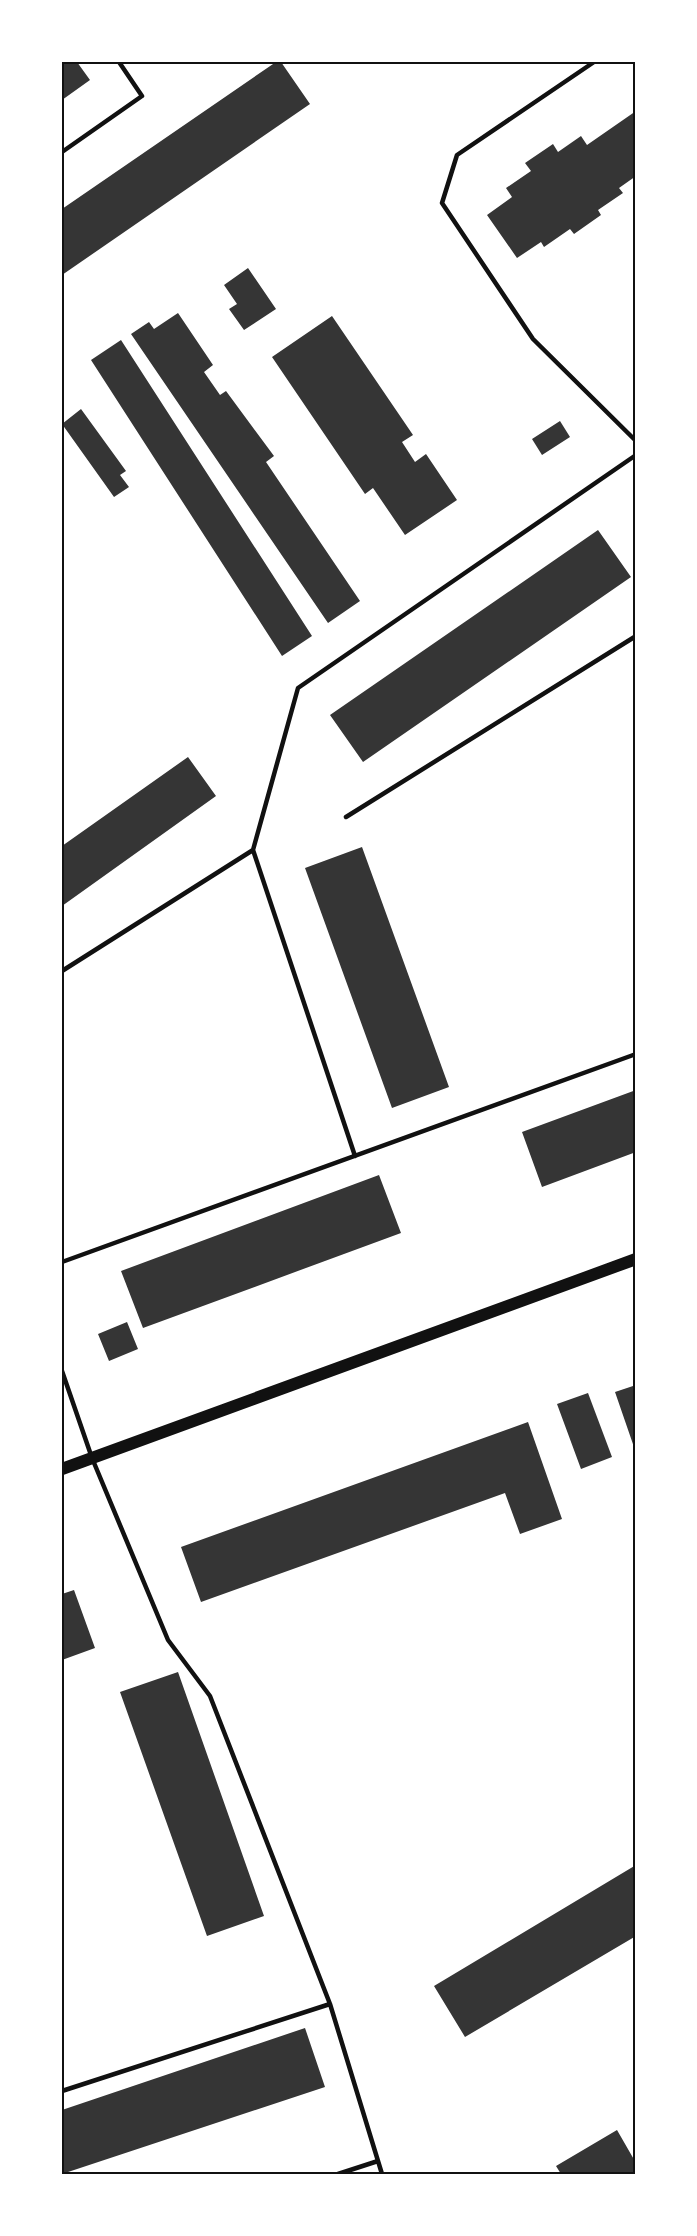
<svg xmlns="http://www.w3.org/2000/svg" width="697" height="2236" font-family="Manrope,sans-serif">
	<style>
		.building { fill: #353535 }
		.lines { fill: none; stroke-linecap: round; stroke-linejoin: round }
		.service { stroke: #111; stroke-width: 4.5 }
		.secondary { stroke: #111; stroke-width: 12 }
		.neatline { fill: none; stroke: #111; stroke-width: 2 }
	</style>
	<rect width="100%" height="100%" fill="#fff"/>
	<!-- building -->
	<path class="building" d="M 62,62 L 77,62 L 90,80 L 62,100 Z
		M 276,62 L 281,62 L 310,104 L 62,275 L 62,209 Z
		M 636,111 L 636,176 L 619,188 L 623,193 L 598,210 L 601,215 L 574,234 L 570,229 L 544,247 L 541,242 L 517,258 L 487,215 L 512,197 L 506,188 L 531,171 L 525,163 L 553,144 L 558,152 L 581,136 L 587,145 Z
		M 248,268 L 276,309 L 244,330 L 229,309 L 237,304 L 224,285 Z
		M 178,313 L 213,365 L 204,372 L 220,395 L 226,391 L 274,456 L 266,462 L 360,601 L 328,623 L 131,334 L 149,322 L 154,329 Z
		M 332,316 L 413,435 L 402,442 L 415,462 L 426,454 L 457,500 L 405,535 L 373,488 L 365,494 L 272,357 Z
		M 121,340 L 312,636 L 282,656 L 91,360 Z
		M 81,409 L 126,471 L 120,475 L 129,487 L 114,497 L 62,424 Z
		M 560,421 L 570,437 L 542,455 L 532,439 Z
		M 598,530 L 631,577 L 363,762 L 330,715 Z
		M 188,757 L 216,796 L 62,906 L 62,846 Z
		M 362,847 L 449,1087 L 392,1108 L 305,868 Z
		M 636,1090 L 636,1152 L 542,1187 L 522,1132 Z
		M 379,1175 L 401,1233 L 143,1328 L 121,1271 Z
		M 127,1322 L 138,1349 L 109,1361 L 98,1334 Z
		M 636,1385 L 636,1450 L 635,1450 L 615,1392 Z
		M 588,1393 L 612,1457 L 581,1469 L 557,1404 Z
		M 528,1422 L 562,1519 L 520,1534 L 505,1493 L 201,1602 L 181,1547 Z
		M 74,1590 L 95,1648 L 62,1660 L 62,1594 Z
		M 178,1672 L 264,1916 L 207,1936 L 120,1692 Z
		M 636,1865 L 636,1936 L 465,2037 L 434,1986 Z
		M 305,2028 L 325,2087 L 62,2174 L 62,2110 Z
		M 617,2130 L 636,2163 L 636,2174 L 561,2174 L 556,2166 Z"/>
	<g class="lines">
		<!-- service -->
		<path class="service" d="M 594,62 L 457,155 L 442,203 L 533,339 L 636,441
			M 62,152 L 142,96 L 119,62
			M 346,817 L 636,636
			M 62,971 L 253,850
			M 355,1156 L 253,850 L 298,688 L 636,455
			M 62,1262 L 636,1054
			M 62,1371 L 92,1458 L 168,1640 L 210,1696 L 330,2004 L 382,2174
			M 62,2091 L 330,2004
			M 338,2174 L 378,2161"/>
		<!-- secondary -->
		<path class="secondary" d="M 62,1469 L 636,1259"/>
	</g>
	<!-- border -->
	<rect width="697" height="2236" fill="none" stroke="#ffffff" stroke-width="126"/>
	<rect x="63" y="63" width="571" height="2110" class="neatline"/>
</svg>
